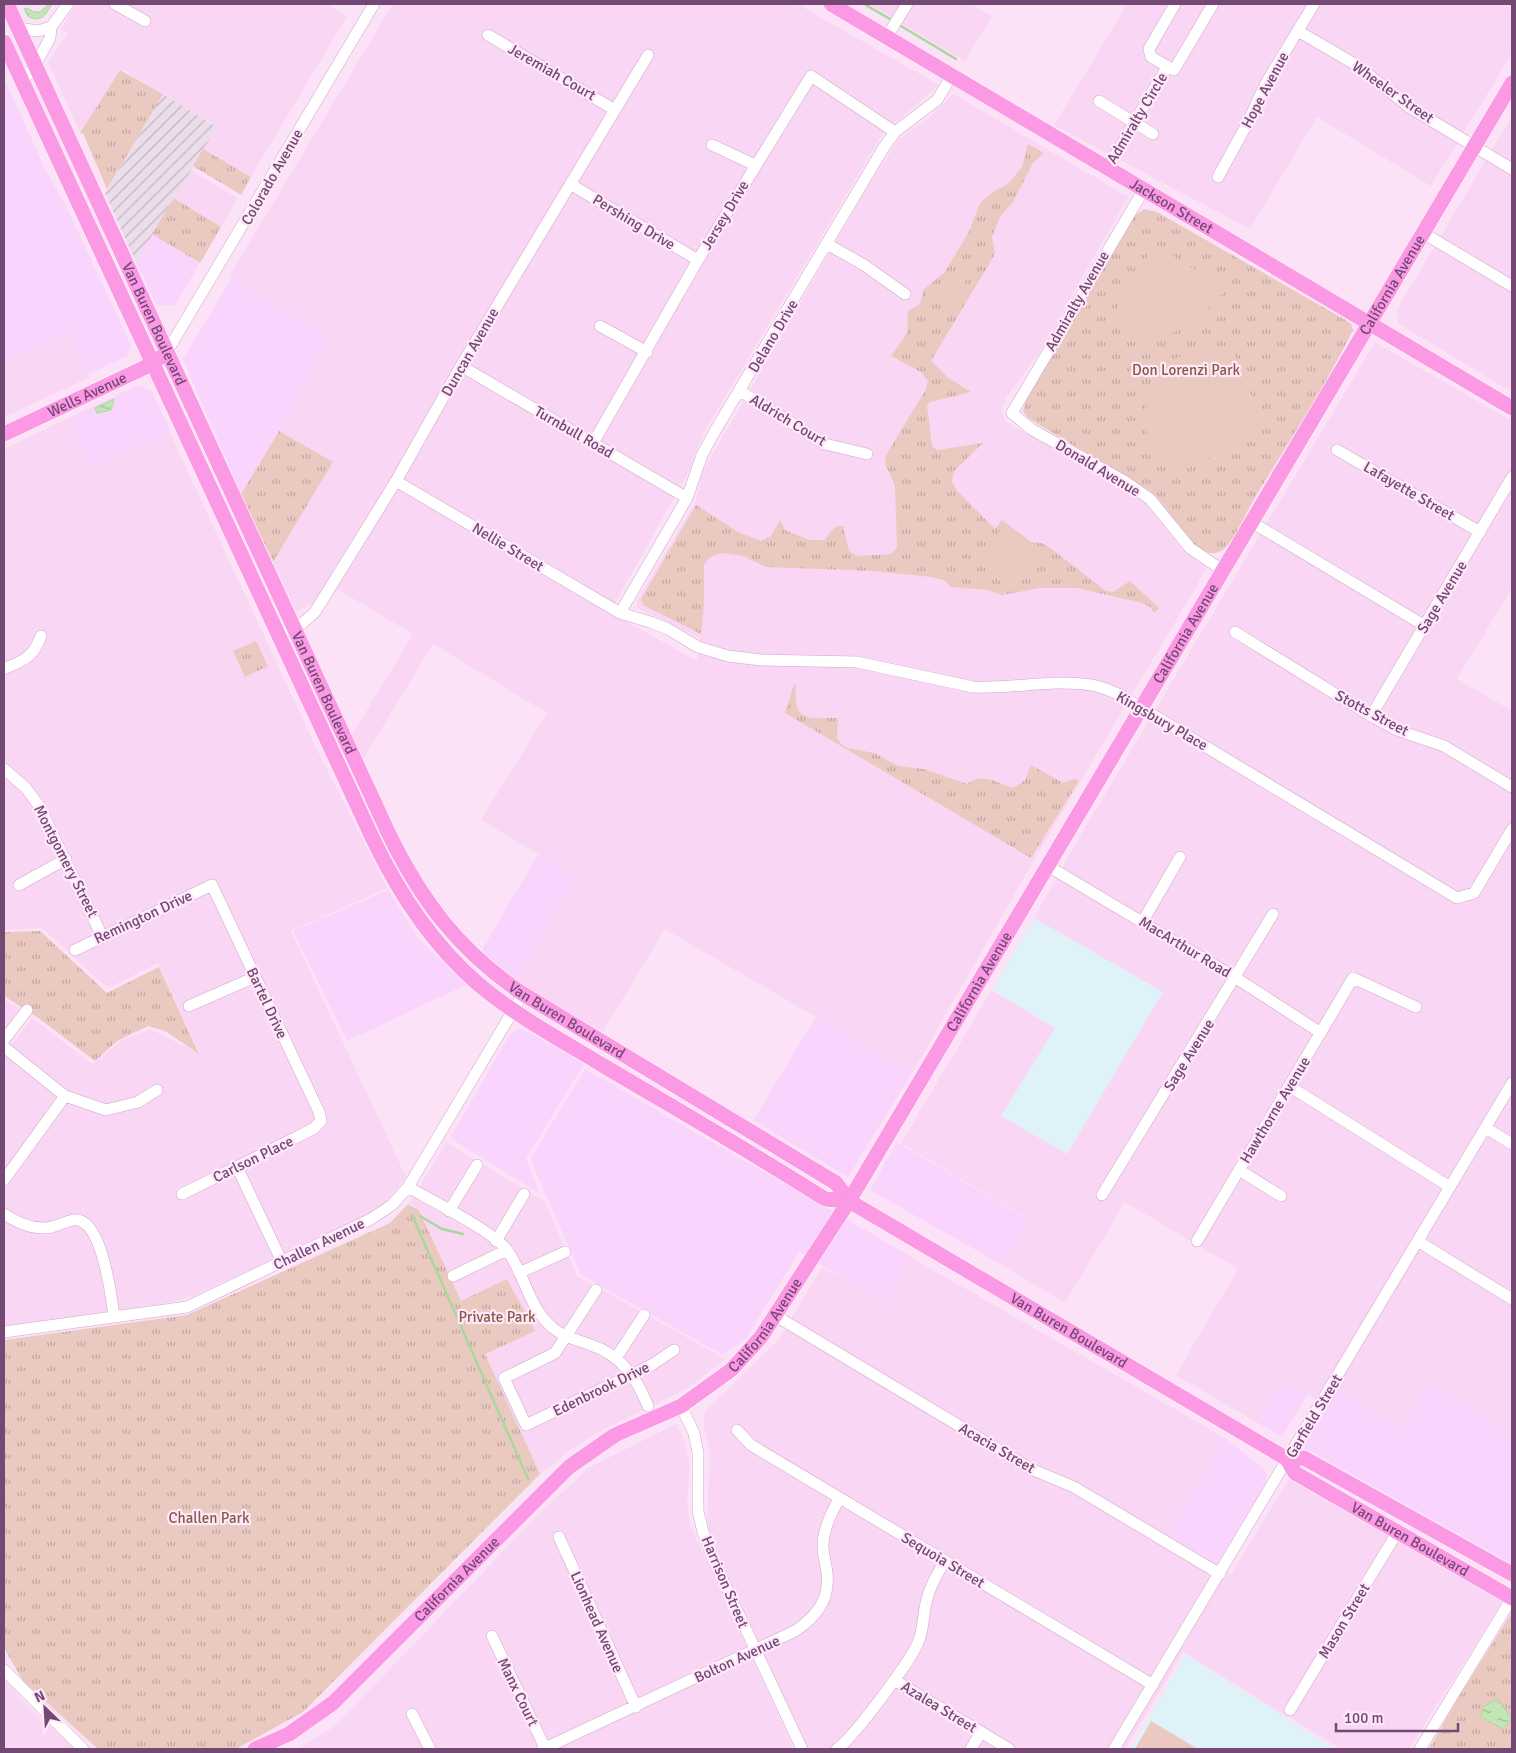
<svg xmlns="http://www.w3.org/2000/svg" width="1516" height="1753" font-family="Signika,sans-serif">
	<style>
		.residential { fill: #f9d6f3 }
		.commercial { fill: #f9d5fd }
		.industrial { fill: url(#industrial-furrows) }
		.education { fill: #dff2f8 }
		.grass { fill: url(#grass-tufts) }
		.garden { fill: #eac9c0 }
		.water { fill: url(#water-ripples); stroke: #aad89c }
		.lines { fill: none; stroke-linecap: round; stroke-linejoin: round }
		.stream { stroke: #aad89c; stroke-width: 2.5 }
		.minor-casing { stroke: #cda8cb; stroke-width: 12 }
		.major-casing { stroke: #fff; stroke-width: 16 }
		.minor { stroke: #fff; stroke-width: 11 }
		.major { stroke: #fc99e5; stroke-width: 15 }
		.labels { text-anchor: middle; stroke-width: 4.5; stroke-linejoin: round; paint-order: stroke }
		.street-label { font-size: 15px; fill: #734874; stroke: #ffe8fa }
		.park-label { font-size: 15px; fill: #865a45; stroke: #ffe8fa }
	</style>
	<defs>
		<pattern id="industrial-furrows" width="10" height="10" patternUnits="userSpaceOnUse" patternTransform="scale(1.25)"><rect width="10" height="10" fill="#ebddea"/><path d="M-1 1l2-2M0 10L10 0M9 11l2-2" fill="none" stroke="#c3b5c2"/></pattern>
		<pattern id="grass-tufts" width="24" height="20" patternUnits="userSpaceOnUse" patternTransform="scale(1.25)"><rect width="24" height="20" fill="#eac9c0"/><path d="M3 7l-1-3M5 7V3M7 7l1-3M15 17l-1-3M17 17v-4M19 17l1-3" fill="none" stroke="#c2a5a1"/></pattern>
		<pattern id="water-ripples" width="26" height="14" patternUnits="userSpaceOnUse" patternTransform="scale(1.25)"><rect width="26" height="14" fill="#c2e6b6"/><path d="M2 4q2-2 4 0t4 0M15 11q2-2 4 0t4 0" fill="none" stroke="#a2bc99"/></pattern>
	</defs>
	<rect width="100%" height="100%" fill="#fce2f6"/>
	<!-- residential -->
	<path class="residential" d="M 76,4 L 318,4 L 324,7 L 326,4 L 347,16 L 251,177 L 203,149 L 217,126 L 121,69 L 80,133 L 48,62 L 68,34 L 61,29 Z
		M 393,4 L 797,4 L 939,85 L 883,133 L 702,436 L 689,471 L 610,612 L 697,661 L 700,638 L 637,608 L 637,601 L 695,503 L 703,471 L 871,181 L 899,139 L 927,120 L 953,94 L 1128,197 L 1039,353 L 1007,396 L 1002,407 L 1005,421 L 1139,497 L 1161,521 L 1180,547 L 1207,568 L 1034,860 L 912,1073 L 665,929 L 601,1034 L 515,983 L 577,877 L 481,820 L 547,713 L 433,644 L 361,762 L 350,738 L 413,634 L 339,590 L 296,612 L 273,562 L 333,462 L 279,431 L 329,337 L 229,276 Z
		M 869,4 L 971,4 L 992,16 L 965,61 Z
		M 1127,4 L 1512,4 L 1512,53 L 1431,186 L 1317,117 L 1250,229 L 1054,125 Z
		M 1512,116 L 1512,392 L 1398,323 L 1397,310 Z
		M 190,170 L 238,198 L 221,227 L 174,198 Z
		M 70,332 L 90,377 L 4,417 L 4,363 Z
		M 1375,342 L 1512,421 L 1512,588 L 1457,679 L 1512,711 L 1512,1433 L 1441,1389 L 1402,1430 L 1337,1390 L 1327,1406 L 1284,1380 L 1258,1423 L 1176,1375 L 1238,1269 L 1125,1202 L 1065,1303 L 1002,1265 L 1029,1219 L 901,1143 L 992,990 L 1055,1028 L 1002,1116 L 1067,1154 L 1162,992 L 1034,918 L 1073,848 Z
		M 68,418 L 92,470 L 170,433 L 317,750 L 387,888 L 291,931 L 406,1177 L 384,1204 L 351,1224 L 194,1295 L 174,1302 L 4,1327 L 4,1054 L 32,1018 L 92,1064 L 121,1041 L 150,1029 L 200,1054 L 158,963 L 108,988 L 42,928 L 7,930 L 4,928 L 4,449 Z
		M 4,1000 L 20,1009 L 4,1030 Z
		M 446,1142 L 545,1202 L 577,1276 L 725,1359 L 688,1388 L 602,1430 L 571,1449 L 540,1475 L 420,1210 L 410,1203 Z
		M 912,1258 L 1225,1438 L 1167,1536 L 1231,1574 L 1289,1479 L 1503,1601 L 1409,1749 L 1341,1749 L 1183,1652 L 1125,1749 L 808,1749 L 712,1544 L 707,1519 L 710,1454 L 704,1426 L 705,1411 L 779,1340 L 822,1267 L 889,1301 Z
		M 676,1424 L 683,1437 L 690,1465 L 687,1500 L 690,1525 L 794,1749 L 298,1749 L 334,1727 L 541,1512 L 590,1467 Z
		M 4,1679 L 27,1705 L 74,1749 L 4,1749 Z"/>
	<!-- commercial -->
	<path class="commercial" d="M 4,78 L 47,173 L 67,208 L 131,345 L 127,356 L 89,374 L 69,332 L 4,363 Z
		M 152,234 L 200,263 L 175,305 L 157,306 L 136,262 Z
		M 232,278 L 329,337 L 279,431 L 241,494 L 183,359 Z
		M 139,385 L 152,391 L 171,432 L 92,470 L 68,418 Z
		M 538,854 L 577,877 L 515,983 L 481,952 Z
		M 388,890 L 418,938 L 466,985 L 347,1041 L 293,931 Z
		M 816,1017 L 912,1073 L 848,1177 L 753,1120 Z
		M 520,1029 L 529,1032 L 584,1064 L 526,1159 L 540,1194 L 450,1138 L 510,1034 Z
		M 585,1069 L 912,1257 L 888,1303 L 799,1252 L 745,1340 L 723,1355 L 581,1275 L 530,1159 Z
		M 897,1142 L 1029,1220 L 1002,1265 L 870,1190 Z
		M 1283,1380 L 1308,1394 L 1282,1437 L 1258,1423 Z
		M 1431,1383 L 1512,1433 L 1512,1564 L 1303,1447 L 1337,1390 L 1402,1430 Z
		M 1225,1438 L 1263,1468 L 1267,1475 L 1266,1485 L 1216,1565 L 1167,1536 Z"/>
	<!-- industrial -->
	<path class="industrial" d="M 163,94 L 217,127 L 136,262 L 105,193 Z"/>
	<!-- education -->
	<path class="education" d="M 1034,918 L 1163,992 L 1067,1154 L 1001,1116 L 1055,1028 L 992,990 Z
		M 1185,1654 L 1335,1749 L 1131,1749 Z"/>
	<!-- grass -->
	<path class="grass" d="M 120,70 L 163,94 L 107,189 L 83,133 L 80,133 Z
		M 1028,144 L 1044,153 L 1033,163 L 1013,202 L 1000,217 L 992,237 L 995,254 L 931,361 L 947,377 L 971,392 L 930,402 L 927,406 L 932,446 L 937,450 L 983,443 L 954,471 L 952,482 L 957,491 L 995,529 L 1002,520 L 1031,542 L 1041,543 L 1049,547 L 1106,591 L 1113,592 L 1130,581 L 1159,608 L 1154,613 L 1150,607 L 1142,603 L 1077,588 L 1040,588 L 1002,595 L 987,590 L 951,587 L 944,580 L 931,577 L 874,571 L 766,567 L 743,556 L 722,553 L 710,557 L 704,565 L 704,604 L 701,634 L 643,605 L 641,599 L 696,505 L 738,532 L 761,541 L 771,536 L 780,520 L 785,530 L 809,540 L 824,540 L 836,526 L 843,526 L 849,551 L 857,556 L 892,554 L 897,547 L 895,486 L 885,463 L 886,455 L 925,391 L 928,381 L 921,372 L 891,356 L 907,333 L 908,311 L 920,304 L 923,290 L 944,273 L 969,232 L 980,203 L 993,192 L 1008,184 L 1022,167 Z
		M 203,149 L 251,177 L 241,195 L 193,166 Z
		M 174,198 L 221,227 L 200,263 L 152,234 Z
		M 1144,209 L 1157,212 L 1344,319 L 1351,324 L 1353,330 C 1324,389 1287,444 1253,501 C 1245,514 1235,540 1224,549 C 1220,552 1214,554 1210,553 C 1184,548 1170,507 1150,491 L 1028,418 L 1023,411 L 1026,400 L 1133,217 Z
		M 279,431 L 333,462 L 273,562 L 241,494 Z
		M 256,641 L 268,666 L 245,677 L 233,651 Z
		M 794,684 L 796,685 C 793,723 807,718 838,718 L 837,738 L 841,744 L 848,748 L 874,753 L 898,766 L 924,769 L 967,784 C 983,772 996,783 1013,788 L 1025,780 L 1031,765 L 1063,783 L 1074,779 L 1079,781 L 1031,858 L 785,713 Z
		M 40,931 L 107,993 L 159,967 L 199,1054 L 165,1031 L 148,1026 L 117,1041 L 95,1061 L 37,1017 L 4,996 L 4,932 Z
		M 408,1204 L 419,1210 L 461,1301 L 507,1279 C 516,1297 527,1313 535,1331 L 485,1354 L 540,1474 L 303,1712 L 236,1749 L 98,1749 L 23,1681 L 4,1648 L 4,1340 L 187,1315 L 390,1223 Z
		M 1512,1612 L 1512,1749 L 1429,1749 L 1455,1703 Z"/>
	<!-- garden -->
	<path class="garden" d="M 1160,248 L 1226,289 C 1204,315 1172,348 1134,331 C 1127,328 1119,320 1113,315 L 1150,252 Z
		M 957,271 L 968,277 L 953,303 L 942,296 Z
		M 1232,349 L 1263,423 L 1256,435 L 1178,473 C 1147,452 1138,426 1150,391 C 1153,380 1161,365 1171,360 C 1190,351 1211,350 1232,349 Z
		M 1004,530 L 1033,556 L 1033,561 L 1009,586 L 1005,586 L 976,560 L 976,556 L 1000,531 Z
		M 1151,1721 L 1198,1749 L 1135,1749 Z"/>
	<!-- water -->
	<path class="water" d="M 49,4 L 52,4 C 46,14 41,24 28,16 L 24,9 L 27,8 L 34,12 L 40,12 Z
		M 114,399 L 111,410 L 97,413 L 95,408 Z
		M 1497,1699 L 1512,1718 L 1503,1729 L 1481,1717 L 1483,1707 Z"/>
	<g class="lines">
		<!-- stream -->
		<path class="stream" d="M 864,4 L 890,19
			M 901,26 L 956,59
			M 412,1215 L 528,1479
			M 420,1216 L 442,1229 L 463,1234"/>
		<defs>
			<path id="minor" d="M 115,4 L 145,21
				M 1175,4 L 1149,49 L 1151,57 L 1174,70 L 1213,4
				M 18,28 L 38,31 L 51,27
				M 1298,31 L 1358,66 L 1409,107 L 1512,169
				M 488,35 L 615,110
				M 886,38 L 907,4
				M 22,82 L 36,64 L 50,38 L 51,27 L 68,4
				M 1099,101 L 1153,134
				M 712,145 L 755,165
				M 1107,169 L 1167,67
				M 1218,177 L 1246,126 L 1265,85 L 1314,4
				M 570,184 L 698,260
				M 1143,191 L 1012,413 L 1031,429 L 1124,481 L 1150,499 L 1190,548 L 1222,570
				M 1423,233 L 1512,286
				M 827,244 L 864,265 L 905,294
				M 600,326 L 647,352
				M 168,350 L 374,4
				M 461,366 L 687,498
				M 740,391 L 825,444 L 867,454
				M 593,443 L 698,260 L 811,76 L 895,132
				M 1337,450 L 1480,532
				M 396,481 L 620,613 L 650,622 L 668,629 L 698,647 L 728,656 L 761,660 L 857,662 L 973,687 C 1012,689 1052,679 1091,685 C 1101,686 1111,691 1120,695 L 1457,898 L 1474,893 L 1512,829
				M 1253,523 L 1425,626
				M 620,613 L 687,498 L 702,455 L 715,431 L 884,147 L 895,132 L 937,100 L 951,77
				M 1235,632 L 1371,716 L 1397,730 L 1444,746 L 1512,787
				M 279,635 L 304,622 L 315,612 L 396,481 L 461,366 L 648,55
				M 4,669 C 24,660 33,658 41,636
				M 1371,716 L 1512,477
				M 4,769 L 26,788 L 39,806 L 102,936
				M 1048,866 L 1236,978 L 1321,1033
				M 19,885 L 66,859
				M 1143,921 L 1180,857
				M 75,950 L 212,885 L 319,1112 L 321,1121 L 313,1129 L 182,1194
				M 189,1006 L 255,977
				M 4,1040 L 27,1010
				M 4,1047 L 65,1096 L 106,1110 L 138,1102 L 157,1090
				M 1289,1086 L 1450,1187
				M 1486,1128 L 1512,1144
				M 237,1167 L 282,1262
				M 1239,1170 L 1281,1196
				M 4,1180 L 65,1096
				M 408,1187 C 431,1200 494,1232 507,1250 C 525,1275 528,1307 553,1328 C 563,1337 578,1340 591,1345 C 621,1355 636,1377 648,1406
				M 1102,1195 L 1273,914
				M 449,1211 L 477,1165
				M 4,1214 C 16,1222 31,1229 47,1228 C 55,1227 64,1222 73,1220 C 102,1216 111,1295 114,1316
				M 496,1241 L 524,1194
				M 1197,1241 L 1353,978 L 1416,1007
				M 1419,1242 L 1512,1299
				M 519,1273 L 565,1252
				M 453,1276 L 507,1250
				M 596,1290 L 555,1353 L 504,1378 L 526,1425 L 650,1366 L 674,1350
				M 776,1316 L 1031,1469 L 1074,1487 L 1220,1574
				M 4,1332 L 187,1307 L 371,1219 L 392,1205 L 408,1187 L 523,994
				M 616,1358 L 644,1315
				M 681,1406 L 694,1433 L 698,1453 L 698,1511 L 703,1532 L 713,1559 L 802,1749
				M 737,1430 L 751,1445 L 1153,1685
				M 559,1537 L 636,1707
				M 492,1636 L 545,1748
				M 4,1670 L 83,1749
				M 894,1680 L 1009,1749
				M 1290,1710 L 1398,1531
				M 412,1714 L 430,1749
				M 543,1749 L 795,1631 C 816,1617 830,1600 827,1573 C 826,1564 823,1555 823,1546 C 823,1529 831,1513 839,1499
				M 837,1749 C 852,1739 913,1659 919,1640 C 924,1627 923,1612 927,1599 C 930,1585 938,1573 945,1561
				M 971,1749 L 981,1732
				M 1114,1749 L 1512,1083
				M 1420,1749 L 1512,1598"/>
			<g id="major">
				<path id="s1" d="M 7,4 L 387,830 C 420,899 458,950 523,994 L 836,1183 L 849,1201 L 1287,1459 L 1295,1473 L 1512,1598"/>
				<path id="s2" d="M 831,4 L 1512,408"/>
				<path d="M 4,42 L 372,837 C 398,892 431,943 477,983 C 516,1016 561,1040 604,1066 C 678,1110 753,1153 825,1199 L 849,1201"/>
				<path id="s3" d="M 4,434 L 152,364 L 159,358"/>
				<path d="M 1287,1459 L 1304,1458 L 1512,1574"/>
				<path id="s4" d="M 255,1749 L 289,1734 L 333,1703 L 569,1467 L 615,1435 L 681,1406 L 731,1370 L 761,1337 L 849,1201 L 1512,83"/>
			</g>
		</defs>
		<!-- minor casing -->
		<use href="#minor" class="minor-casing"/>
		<!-- major casing -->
		<use href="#major" class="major-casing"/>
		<!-- minor -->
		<use href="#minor" class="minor"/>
		<!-- major -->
		<use href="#major" class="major"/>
	</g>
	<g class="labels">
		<!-- street labels -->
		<g class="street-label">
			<text transform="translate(552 72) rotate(30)" y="5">Jeremiah Court</text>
			<text transform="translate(1265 90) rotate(-62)" y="5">Hope Avenue</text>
			<text transform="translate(1393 92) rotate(35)" y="5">Wheeler Street</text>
			<text transform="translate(1137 118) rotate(-59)" y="5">Admiralty Circle</text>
			<text transform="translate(272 177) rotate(-60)" y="5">Colorado Avenue</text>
			<text dy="5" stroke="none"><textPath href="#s2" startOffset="396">Jackson Street</textPath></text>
			<text transform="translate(725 215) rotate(-59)" y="5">Jersey Drive</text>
			<text transform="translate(634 222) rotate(31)" y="5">Pershing Drive</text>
			<text dy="5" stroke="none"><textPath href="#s4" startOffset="1886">California Avenue</textPath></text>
			<text transform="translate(1077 301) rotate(-60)" y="5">Admiralty Avenue</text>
			<text dy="5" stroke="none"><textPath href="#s1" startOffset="352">Van Buren Boulevard</textPath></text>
			<text transform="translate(773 336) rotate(-59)" y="5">Delano Drive</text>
			<text transform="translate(470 352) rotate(-60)" y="5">Duncan Avenue</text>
			<text dy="5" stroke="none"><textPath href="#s3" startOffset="92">Wells Avenue</textPath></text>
			<text transform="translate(788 420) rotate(31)" y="5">Aldrich Court</text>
			<text transform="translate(574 432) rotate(30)" y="5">Turnbull Road</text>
			<text transform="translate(1098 468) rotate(31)" y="5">Donald Avenue</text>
			<text transform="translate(1409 491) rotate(30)" y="5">Lafayette Street</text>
			<text transform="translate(508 547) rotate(31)" y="5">Nellie Street</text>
			<text transform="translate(1442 597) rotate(-59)" y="5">Sage Avenue</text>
			<text dy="5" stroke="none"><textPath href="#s4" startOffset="1481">California Avenue</textPath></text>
			<text dy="5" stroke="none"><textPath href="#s1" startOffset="758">Van Buren Boulevard</textPath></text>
			<text transform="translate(1372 713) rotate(28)" y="5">Stotts Street</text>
			<text transform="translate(1162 721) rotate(30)" y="5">Kingsbury Place</text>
			<text transform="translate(66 861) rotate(63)" y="5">Montgomery Street</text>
			<text transform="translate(143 917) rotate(-25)" y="5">Remington Drive</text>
			<text transform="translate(1185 947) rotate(31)" y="5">MacArthur Road</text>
			<text dy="5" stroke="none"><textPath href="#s4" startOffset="1076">California Avenue</textPath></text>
			<text transform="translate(267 1003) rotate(65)" y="5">Bartel Drive</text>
			<text dy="5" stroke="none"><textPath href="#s1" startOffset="1176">Van Buren Boulevard</textPath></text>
			<text transform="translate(1189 1055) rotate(-58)" y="5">Sage Avenue</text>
			<text transform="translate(1275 1110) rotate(-59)" y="5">Hawthorne Avenue</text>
			<text transform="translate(253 1159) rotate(-26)" y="5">Carlson Place</text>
			<text transform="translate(319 1244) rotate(-26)" y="5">Challen Avenue</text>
			<text dy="5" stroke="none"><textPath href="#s4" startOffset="671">California Avenue</textPath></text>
			<text dy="5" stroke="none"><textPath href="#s1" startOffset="1768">Van Buren Boulevard</textPath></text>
			<text transform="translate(601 1389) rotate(-26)" y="5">Edenbrook Drive</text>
			<text transform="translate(1314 1416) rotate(-59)" y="5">Garfield Street</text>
			<text transform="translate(997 1448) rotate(30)" y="5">Acacia Street</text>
			<text dy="5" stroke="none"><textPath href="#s1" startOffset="2170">Van Buren Boulevard</textPath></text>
			<text transform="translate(943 1560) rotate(31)" y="5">Sequoia Street</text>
			<text dy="5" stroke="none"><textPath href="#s4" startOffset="266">California Avenue</textPath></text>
			<text transform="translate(725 1582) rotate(67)" y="5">Harrison Street</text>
			<text transform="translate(1344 1621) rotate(-59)" y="5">Mason Street</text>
			<text transform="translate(597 1622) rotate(66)" y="5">Lionhead Avenue</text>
			<text transform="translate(737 1659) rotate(-25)" y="5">Bolton Avenue</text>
			<text transform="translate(518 1692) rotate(64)" y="5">Manx Court</text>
			<text transform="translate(939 1707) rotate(31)" y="5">Azalea Street</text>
		</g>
		<!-- park labels -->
		<g class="park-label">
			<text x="1186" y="375">Don Lorenzi Park</text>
			<text x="497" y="1322">Private Park</text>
			<text x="209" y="1523">Challen Park</text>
		</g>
	</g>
	<!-- border -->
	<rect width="1516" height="1753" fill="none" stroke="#734874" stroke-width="10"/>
	<!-- north arrow -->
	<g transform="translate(45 1708) rotate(335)" stroke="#ffe8fa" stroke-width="4" paint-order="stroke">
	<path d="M0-4L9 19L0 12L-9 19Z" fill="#734874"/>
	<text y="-8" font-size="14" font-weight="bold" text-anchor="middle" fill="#734874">N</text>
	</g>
	<!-- scale -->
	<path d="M1336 1723v8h122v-8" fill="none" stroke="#734874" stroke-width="2.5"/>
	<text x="1344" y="1723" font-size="15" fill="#734874" stroke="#ffe8fa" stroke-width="4" paint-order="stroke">100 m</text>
</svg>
